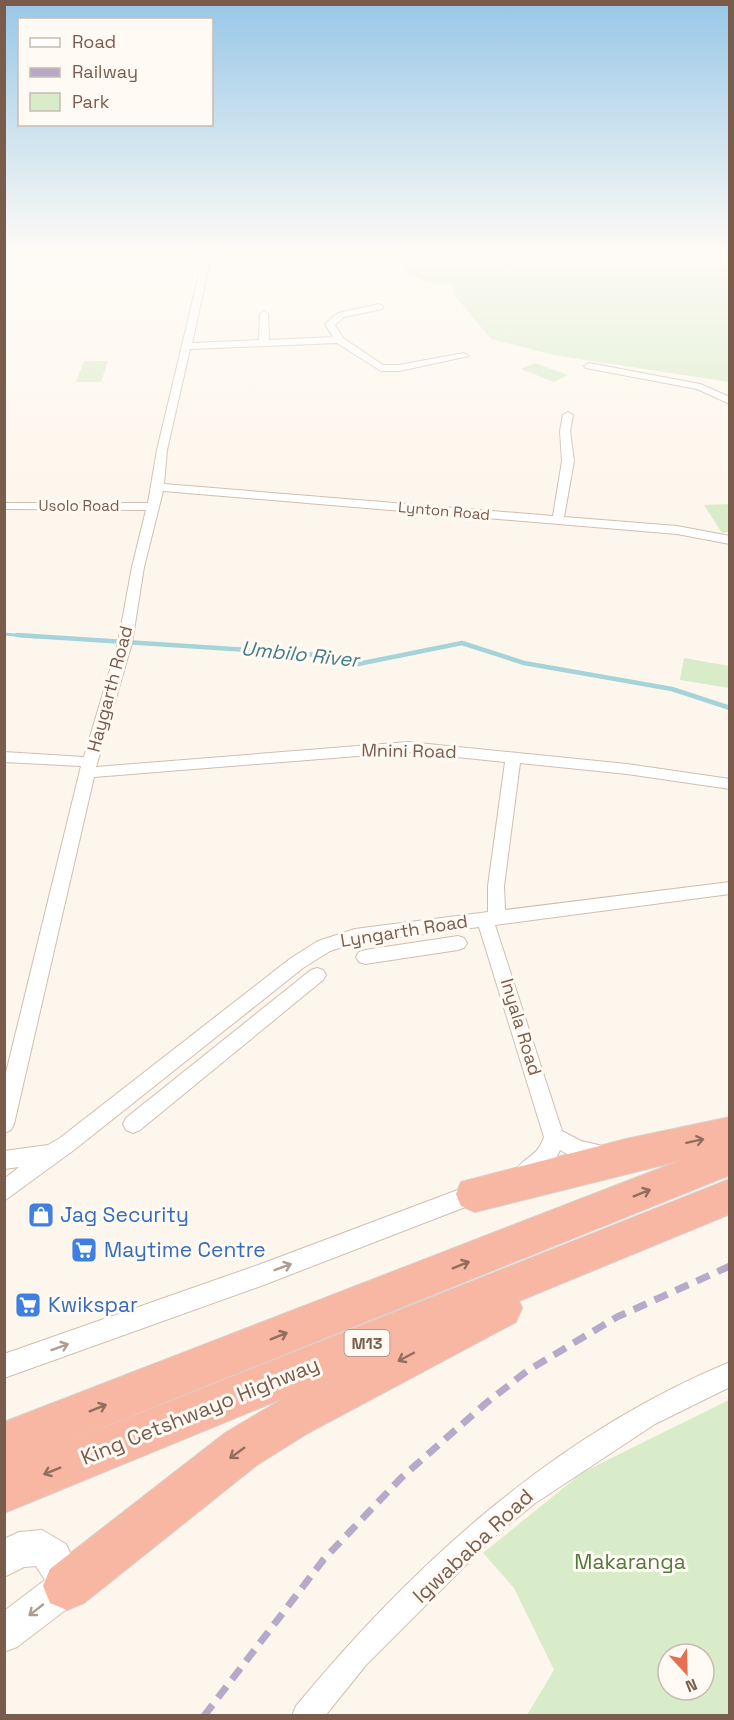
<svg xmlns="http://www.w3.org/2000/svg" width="734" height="1720" font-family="'Space Grotesk',sans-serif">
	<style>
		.green { fill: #d8ecc9; fill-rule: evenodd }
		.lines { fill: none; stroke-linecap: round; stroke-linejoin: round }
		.stream-far1 { stroke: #a5d3da; stroke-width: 3 }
		.stream { stroke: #a5d3da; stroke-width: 4.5 }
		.street-casing { stroke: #d1beb0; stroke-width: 2 }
		.secondary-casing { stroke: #d6c0b0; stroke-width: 2 }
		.highway-casing { stroke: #dad1cd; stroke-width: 2 }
		.street { fill: #fff; fill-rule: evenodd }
		.secondary { fill: #fff; fill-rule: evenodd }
		.highway { fill: #f7b7a3; fill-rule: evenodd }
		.rail { stroke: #b9a8c9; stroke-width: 7; stroke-dasharray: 14 9; stroke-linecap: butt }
		.oneway { stroke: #936e5e }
		.oneway2 { stroke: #af9d94 }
		.labels { text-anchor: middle; stroke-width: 6; stroke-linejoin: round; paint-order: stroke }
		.far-street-label { font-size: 15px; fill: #7a5c4d; stroke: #fffaf3 }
		.shield { fill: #fffaf3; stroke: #a28b7f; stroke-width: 1.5 }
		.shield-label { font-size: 16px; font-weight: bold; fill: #7a5c4d }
		.street-label { font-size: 18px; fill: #7a5c4d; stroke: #fffaf3 }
		.water-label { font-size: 20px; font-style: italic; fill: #437c86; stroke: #fffaf3 }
		.near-shop-label { font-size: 21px; fill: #366cbe; stroke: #fffaf3; text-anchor: start }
		.near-street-label { font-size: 21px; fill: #7a5c4d; stroke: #fffaf3 }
		.near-park-label { font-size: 21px; fill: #537a41; stroke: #fffaf3 }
	</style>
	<rect width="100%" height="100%" fill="#fdf6ec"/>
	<!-- green -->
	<path class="green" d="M 404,253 L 717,253 L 729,263 L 729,382 L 554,355 L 491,339 L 456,297 L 452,284 L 433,283 L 406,275 Z
		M 84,361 L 108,361 L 101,382 L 76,382 Z
		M 535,363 L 568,375 L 554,382 L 521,369 Z
		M 729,504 L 729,532 L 722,533 L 704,505 Z
		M 684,658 L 729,666 L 729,688 L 680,680 Z
		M 729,1400 L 729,1715 L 527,1715 L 554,1670 L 514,1588 L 483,1553 L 583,1472 ZM 668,1654 L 704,1654 L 704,1690 L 668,1690 Z"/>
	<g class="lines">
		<!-- stream-far1 -->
		<path class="stream-far1" d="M 4,634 L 36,637"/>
		<!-- stream -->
		<path class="stream" d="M 17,635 L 308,654 L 358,664 L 462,643 L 524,663 L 672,689 L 730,708"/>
		<defs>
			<path id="street" d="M 204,253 L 212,253 L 192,343 L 259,340 L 260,314 L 264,311 L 268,314 L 269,340 L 333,337 L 325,324 L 338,313 L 379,304 L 383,307 L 382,309 L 344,317 L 335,325 L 343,338 L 383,365 L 399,365 L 464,353 L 469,356 L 399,371 L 381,371 L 337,343 L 190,349 L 167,450 L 164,484 L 553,516 L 562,461 L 560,431 L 563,415 L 568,412 L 573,415 L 570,431 L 574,461 L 564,517 L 677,526 L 730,536 L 730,544 L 677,534 L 163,491 L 144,567 L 132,643 L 96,767 L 408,742 L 627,764 L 730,779 L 730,789 L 627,774 L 520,763 L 504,886 L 505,910 L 730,882 L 730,894 L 495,925 L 562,1131 L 581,1141 L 607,1147 L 610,1154 L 607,1161 C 592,1166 573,1158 560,1150 C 554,1166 540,1177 525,1182 L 518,1180 L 515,1173 C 522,1156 536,1160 544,1137 L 479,927 L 355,943 L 330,951 L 303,968 L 74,1150 L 4,1201 L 4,1179 L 19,1167 L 4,1169 L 4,1151 L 48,1145 L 60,1138 L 291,958 L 318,941 L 355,929 L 488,912 L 488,886 L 505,762 L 408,752 L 94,777 L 14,1124 L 11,1130 L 4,1133 L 4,1081 L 81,766 L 4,762 L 4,752 L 84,757 L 118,643 L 132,567 L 146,510 L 4,509 L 4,503 L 148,503 L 157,450 Z
				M 589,363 L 700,384 L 730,397 L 730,404 L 697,389 L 586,368 L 584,366 Z
				M 458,936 L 464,938 L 467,943 L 464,948 L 458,950 L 365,964 L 359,962 L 356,957 L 359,952 L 365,950 Z
				M 317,968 L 323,970 L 326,975 L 323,980 L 140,1130 L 133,1133 L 126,1130 L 123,1124 L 126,1118 L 311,970 Z
				M 479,1182 L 486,1185 L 490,1192 L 486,1199 L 261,1286 L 4,1378 L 4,1354 L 261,1264 Z
				M 730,1362 L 730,1387 L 655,1424 L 534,1504 L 494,1537 L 366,1665 L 325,1716 L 292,1716 L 296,1706 C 414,1563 556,1434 730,1362 Z"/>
			<path id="secondary" d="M 42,1530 L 66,1544 L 85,1586 L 80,1599 L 17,1647 L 4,1652 L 4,1611 L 45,1580 L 36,1566 L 24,1567 L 4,1577 L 4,1539 L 19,1532 Z"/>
			<path id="highway" d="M 730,1117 L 730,1175 L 47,1450 L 730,1179 L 730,1214 L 519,1301 L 522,1308 L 516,1322 L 308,1433 L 257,1465 L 84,1603 L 67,1610 L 50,1603 L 43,1586 L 50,1569 L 225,1433 L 284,1398 L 4,1513 L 4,1422 L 679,1161 L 475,1212 L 461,1206 L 456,1194 L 461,1182 L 626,1139 Z"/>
		</defs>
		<!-- street casing -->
		<use href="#street" class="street-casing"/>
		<!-- secondary casing -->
		<use href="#secondary" class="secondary-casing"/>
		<!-- highway casing -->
		<use href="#highway" class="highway-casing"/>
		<!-- street -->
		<use href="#street" class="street"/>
		<!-- secondary -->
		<use href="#secondary" class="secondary"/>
		<!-- highway -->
		<use href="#highway" class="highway"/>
		<!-- rail -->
		<path class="rail" d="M 204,1716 L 324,1559 L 401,1478 L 485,1404 L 527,1371 L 617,1317 L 730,1266"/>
	</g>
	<!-- one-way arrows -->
	<defs><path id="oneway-shaft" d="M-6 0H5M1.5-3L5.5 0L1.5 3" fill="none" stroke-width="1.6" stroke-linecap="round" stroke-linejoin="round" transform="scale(1.5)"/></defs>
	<g class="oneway">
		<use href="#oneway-shaft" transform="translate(695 1141) rotate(-12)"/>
		<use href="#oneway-shaft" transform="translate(642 1193) rotate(-22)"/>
		<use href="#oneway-shaft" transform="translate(461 1265) rotate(-22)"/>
		<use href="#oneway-shaft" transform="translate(279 1336) rotate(-22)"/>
		<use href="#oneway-shaft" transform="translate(406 1357) rotate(152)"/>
		<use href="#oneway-shaft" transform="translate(98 1408) rotate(-22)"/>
		<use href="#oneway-shaft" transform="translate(237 1453) rotate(144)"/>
		<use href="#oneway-shaft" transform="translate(52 1471) rotate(158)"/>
	</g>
	<g class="oneway2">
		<use href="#oneway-shaft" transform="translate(283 1267) rotate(-21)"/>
		<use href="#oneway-shaft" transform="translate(60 1347) rotate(-20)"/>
		<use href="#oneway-shaft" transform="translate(36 1610) rotate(142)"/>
	</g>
	<!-- sky -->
	<linearGradient id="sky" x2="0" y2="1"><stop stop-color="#97c7e8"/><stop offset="0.51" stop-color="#fefbf6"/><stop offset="1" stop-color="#fefbf6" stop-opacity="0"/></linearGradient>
	<rect width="734" height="494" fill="url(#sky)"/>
	<!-- icons -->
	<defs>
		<symbol id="shop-square" viewBox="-11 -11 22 22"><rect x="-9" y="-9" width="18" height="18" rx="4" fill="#3f7fe0" stroke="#fffaf3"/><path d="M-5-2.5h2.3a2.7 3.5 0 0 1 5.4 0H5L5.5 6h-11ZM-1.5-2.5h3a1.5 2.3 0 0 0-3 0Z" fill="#fff"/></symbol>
		<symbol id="supermarket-square" viewBox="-11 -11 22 22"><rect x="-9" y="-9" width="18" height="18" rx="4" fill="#3f7fe0" stroke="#fffaf3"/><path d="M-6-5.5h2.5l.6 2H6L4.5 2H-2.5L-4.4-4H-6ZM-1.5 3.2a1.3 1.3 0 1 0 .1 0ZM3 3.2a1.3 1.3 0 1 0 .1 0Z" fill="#fff"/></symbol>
	</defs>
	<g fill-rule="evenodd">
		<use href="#shop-square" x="26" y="1200" width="30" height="30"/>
		<use href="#supermarket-square" x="69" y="1235" width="30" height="30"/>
		<use href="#supermarket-square" x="13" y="1290" width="30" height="30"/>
	</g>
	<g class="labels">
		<!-- far-street labels -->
		<g class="far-street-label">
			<text x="79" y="511">Usolo Road</text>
			<text transform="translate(444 511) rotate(5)" y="5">Lynton Road</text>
		</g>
		<!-- shield labels -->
		<rect class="shield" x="344.5" y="1330" width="45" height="26" rx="4.5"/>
		<g class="shield-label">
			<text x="367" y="1349">M13</text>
		</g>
		<!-- street labels -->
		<g class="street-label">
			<text transform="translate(110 689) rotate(-75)" y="6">Haygarth Road</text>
			<text transform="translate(409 751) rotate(1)" y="6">Mnini Road</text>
			<text transform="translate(404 931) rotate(-9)" y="6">Lyngarth Road</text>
			<text transform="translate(521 1027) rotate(73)" y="6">Inyala Road</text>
		</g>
		<!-- water labels -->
		<g class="water-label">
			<text transform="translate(300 654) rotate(6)" y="7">Umbilo River</text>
		</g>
		<!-- near-shop labels -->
		<g class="near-shop-label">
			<text x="60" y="1222">Jag Security</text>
			<text x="104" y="1257">Maytime Centre</text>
			<text x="48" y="1312">Kwikspar</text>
		</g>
		<!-- near-street labels -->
		<g class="near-street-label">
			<text transform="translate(200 1411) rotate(-22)" y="7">King Cetshwayo Highway</text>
			<text transform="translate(473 1546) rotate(-43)" y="7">Igwababa Road</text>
		</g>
		<!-- near-park labels -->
		<g class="near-park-label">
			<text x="630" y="1569">Makaranga</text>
		</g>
	</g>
	<!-- border -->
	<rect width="734" height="1720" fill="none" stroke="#7a5c4d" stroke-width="12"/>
	<!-- legend -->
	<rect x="18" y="18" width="195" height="108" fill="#fffaf3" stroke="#cabbb1" stroke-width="1.5"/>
	<rect x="30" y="38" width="30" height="9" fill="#ffffff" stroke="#cabbb1" stroke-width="1.5"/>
	<text x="72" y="48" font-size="18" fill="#7a5c4d">Road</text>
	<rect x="30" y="68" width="30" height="9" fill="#b9a8c9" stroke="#cabbb1" stroke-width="1.5"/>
	<text x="72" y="78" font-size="18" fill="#7a5c4d">Railway</text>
	<rect x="30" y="93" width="30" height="18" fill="#d8ecc9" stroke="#cabbb1" stroke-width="1.5"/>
	<text x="72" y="108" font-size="18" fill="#7a5c4d">Park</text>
	<!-- north arrow -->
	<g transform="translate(686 1672) rotate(158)"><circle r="28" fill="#fffaf3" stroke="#cabbb1" stroke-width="1.5"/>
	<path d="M0-4.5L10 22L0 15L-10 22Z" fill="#e76f51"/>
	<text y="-9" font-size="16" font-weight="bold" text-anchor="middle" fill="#7a5c4d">N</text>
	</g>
</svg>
